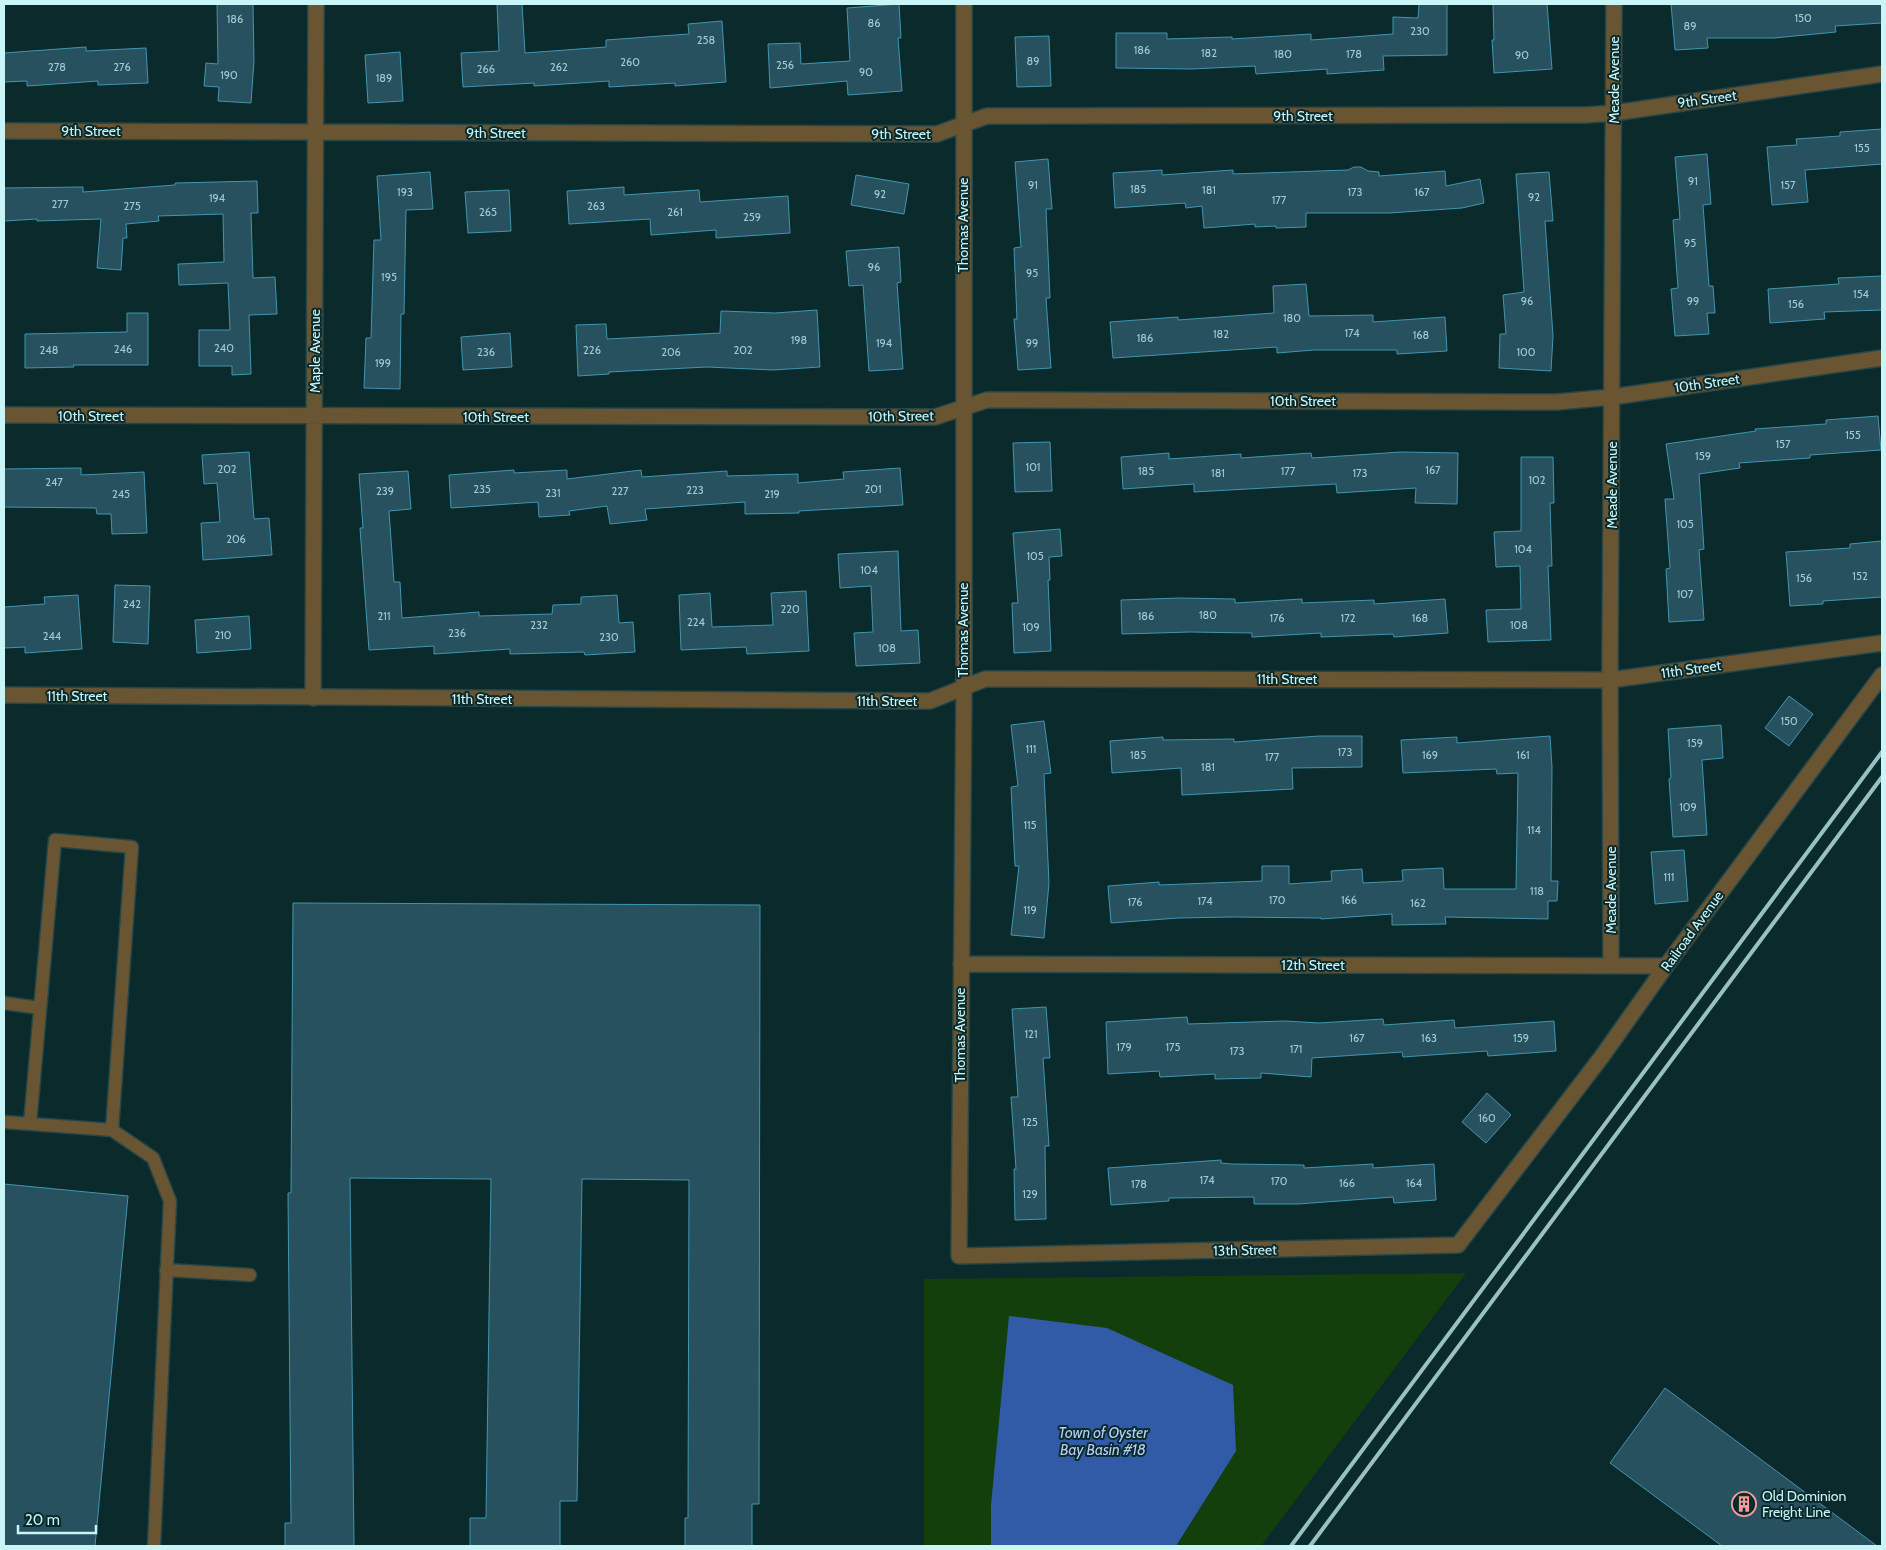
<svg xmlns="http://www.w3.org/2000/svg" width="1886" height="1550" font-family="Cabin,sans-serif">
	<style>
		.green { fill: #133f0c }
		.water { fill: #315ba6 }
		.building { fill: #27515f; stroke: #4096b0 }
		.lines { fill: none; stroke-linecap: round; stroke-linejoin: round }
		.service-casing { stroke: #264648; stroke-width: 15 }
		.minor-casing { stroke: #264648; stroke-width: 18 }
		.service { stroke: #6a5532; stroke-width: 12 }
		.minor { stroke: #6a5532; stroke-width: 15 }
		.rail { stroke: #98c1c3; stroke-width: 4 }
		.labels { text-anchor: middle; stroke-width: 4; stroke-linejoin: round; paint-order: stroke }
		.number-label { font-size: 11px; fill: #a0ccd1 }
		.street-label { font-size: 14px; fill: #c9f5f7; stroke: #0b2a2c }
		.poi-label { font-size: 14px; fill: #c9f5f7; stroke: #0b2a2c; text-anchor: start }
		.water-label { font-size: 15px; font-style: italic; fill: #b7cff8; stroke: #0b2a2c }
	</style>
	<rect width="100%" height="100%" fill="#0b2a2c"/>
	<!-- green -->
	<path class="green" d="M 1466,1273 L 1261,1546 L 924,1546 L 924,1279 Z"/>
	<!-- water -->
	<path class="water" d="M 1009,1316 L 1107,1328 L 1233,1385 L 1236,1451 L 1176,1546 L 991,1546 L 991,1505 Z"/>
	<!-- building -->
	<path class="building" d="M 217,4 L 253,4 L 254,61 L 251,103 L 218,101 L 219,87 L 204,86 L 206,63 L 218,64 Z
		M 497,4 L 522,4 L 525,53 L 606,47 L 606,40 L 689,34 L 688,24 L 722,21 L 726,82 L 675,86 L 675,83 L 609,87 L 609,81 L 534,86 L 534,83 L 463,87 L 461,53 L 499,51 Z
		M 899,4 L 901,38 L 898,38 L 902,91 L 848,95 L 847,81 L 770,88 L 768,44 L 800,43 L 801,64 L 850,61 L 847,8 Z
		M 1419,4 L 1447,4 L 1447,55 L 1383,56 L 1384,70 L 1327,74 L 1327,69 L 1256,74 L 1255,66 L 1191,69 L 1116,68 L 1116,33 L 1167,33 L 1167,39 L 1232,37 L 1232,39 L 1311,34 L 1311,40 L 1393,34 L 1393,17 L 1418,18 Z
		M 1493,4 L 1547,4 L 1552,69 L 1494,73 L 1492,40 L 1494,40 Z
		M 1671,4 L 1882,4 L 1882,23 L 1835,26 L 1836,32 L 1774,38 L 1707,38 L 1708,48 L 1675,50 Z
		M 1049,36 L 1051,86 L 1017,87 L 1015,37 Z
		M 86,47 L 86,51 L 146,48 L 148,83 L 98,85 L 98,81 L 27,86 L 27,81 L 4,82 L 4,53 Z
		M 400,52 L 403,101 L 368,103 L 365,55 Z
		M 1882,129 L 1882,164 L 1805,170 L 1808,202 L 1772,205 L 1767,147 L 1797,145 L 1796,139 L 1840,136 L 1840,132 Z
		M 1707,154 L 1711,204 L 1703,205 L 1709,286 L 1713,286 L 1715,313 L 1707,313 L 1709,334 L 1675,336 L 1671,289 L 1678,288 L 1673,220 L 1680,219 L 1675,157 Z
		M 1048,159 L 1052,209 L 1046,209 L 1050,298 L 1046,298 L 1051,368 L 1018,370 L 1014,319 L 1017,319 L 1014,248 L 1021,247 L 1015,162 Z
		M 1354,167 L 1361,167 L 1368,171 L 1379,172 L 1379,176 L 1445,171 L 1446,186 L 1480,179 L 1484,203 L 1462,208 L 1389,213 L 1306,213 L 1306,227 L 1276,228 L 1276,226 L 1255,227 L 1255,224 L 1204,228 L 1202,206 L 1186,208 L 1185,203 L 1115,208 L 1113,173 L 1162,170 L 1162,175 L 1233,170 L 1233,174 L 1348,170 Z
		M 430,172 L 433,209 L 406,210 L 404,314 L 401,314 L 400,389 L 364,388 L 366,338 L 371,338 L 374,240 L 381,240 L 377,176 Z
		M 1549,172 L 1553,221 L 1545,221 L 1553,336 L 1551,371 L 1499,368 L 1500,334 L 1506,334 L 1503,295 L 1524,292 L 1516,174 Z
		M 856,175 L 909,184 L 904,214 L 851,205 Z
		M 257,181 L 258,213 L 251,213 L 253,278 L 275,277 L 277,314 L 249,315 L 251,374 L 232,375 L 232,366 L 199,366 L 199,330 L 230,330 L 228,283 L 179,285 L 178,264 L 224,262 L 223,214 L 158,216 L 159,221 L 126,224 L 127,238 L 123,238 L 121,270 L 97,268 L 101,219 L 37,221 L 37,219 L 4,221 L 4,188 L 83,187 L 83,192 L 175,185 L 175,183 Z
		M 624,187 L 624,195 L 699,190 L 700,202 L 788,196 L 790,233 L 716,238 L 716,230 L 651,235 L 650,219 L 569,224 L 567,191 Z
		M 509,190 L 511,231 L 468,233 L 465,192 Z
		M 899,247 L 901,282 L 897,283 L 903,369 L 869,371 L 863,285 L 849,286 L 846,251 Z
		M 1882,276 L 1882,310 L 1824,312 L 1825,319 L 1770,323 L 1768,289 L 1839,284 L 1838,278 Z
		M 1306,284 L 1309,316 L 1373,315 L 1373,322 L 1445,317 L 1447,351 L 1397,354 L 1397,350 L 1314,350 L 1277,353 L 1277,347 L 1113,358 L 1110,322 L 1178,317 L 1178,320 L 1274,313 L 1273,286 Z
		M 817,310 L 820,367 L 773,370 L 707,367 L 609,372 L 609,374 L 578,376 L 576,325 L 606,324 L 607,339 L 720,333 L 721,311 L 775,313 Z
		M 127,313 L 148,313 L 148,365 L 73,365 L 74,367 L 25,368 L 25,334 L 127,332 Z
		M 510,333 L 512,367 L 463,370 L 461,337 Z
		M 1878,416 L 1881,450 L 1810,455 L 1810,458 L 1739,463 L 1740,468 L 1699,474 L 1704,549 L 1699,550 L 1704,620 L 1669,622 L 1666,569 L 1670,568 L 1665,499 L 1674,499 L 1666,444 L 1756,431 L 1755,429 L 1826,424 L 1826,420 Z
		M 1050,442 L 1052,491 L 1015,492 L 1013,443 Z
		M 249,452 L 254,519 L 269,518 L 272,555 L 203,560 L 201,523 L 220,522 L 217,483 L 204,484 L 202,455 Z
		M 1401,452 L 1458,453 L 1457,504 L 1415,503 L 1416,488 L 1337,493 L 1336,484 L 1194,492 L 1194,484 L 1123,489 L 1121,457 L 1169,453 L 1169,459 L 1241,454 L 1241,458 L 1311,453 L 1312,458 Z
		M 1521,457 L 1553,457 L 1554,503 L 1550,503 L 1552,566 L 1548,566 L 1551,640 L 1488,642 L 1486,610 L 1521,609 L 1520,566 L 1496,567 L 1494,532 L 1521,531 Z
		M 81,468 L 81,475 L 144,472 L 147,533 L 112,534 L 111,514 L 97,514 L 96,508 L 4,507 L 4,469 Z
		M 900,468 L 903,505 L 799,511 L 799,513 L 745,514 L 745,502 L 645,509 L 647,520 L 610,524 L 607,506 L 569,511 L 570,515 L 539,517 L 538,502 L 451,508 L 449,475 L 514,470 L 514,473 L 567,470 L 567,479 L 641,470 L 642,477 L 727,471 L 727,476 L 798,474 L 798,483 L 844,479 L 843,472 Z
		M 408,471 L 411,509 L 389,511 L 394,582 L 400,582 L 402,618 L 479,612 L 479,616 L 552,614 L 553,605 L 581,604 L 581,597 L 617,595 L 619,623 L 633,622 L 635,652 L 585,655 L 584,652 L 510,654 L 510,649 L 434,654 L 434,646 L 369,650 L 360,528 L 363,528 L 359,474 Z
		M 1060,529 L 1062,556 L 1049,557 L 1050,580 L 1048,580 L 1051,651 L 1014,653 L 1012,603 L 1018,603 L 1013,533 Z
		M 1882,541 L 1882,597 L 1823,601 L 1823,604 L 1790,606 L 1786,552 L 1850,548 L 1850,544 Z
		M 898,551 L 901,631 L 918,630 L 920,663 L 856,666 L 854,633 L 873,632 L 871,586 L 840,588 L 838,554 Z
		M 115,585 L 150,586 L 148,644 L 113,642 Z
		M 806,591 L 809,651 L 747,654 L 746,647 L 681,650 L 679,595 L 710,593 L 712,627 L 773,625 L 771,593 Z
		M 78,595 L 82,649 L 25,653 L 25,647 L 4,648 L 4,607 L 45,604 L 44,597 Z
		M 1180,598 L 1235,599 L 1235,603 L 1302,599 L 1302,603 L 1374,600 L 1374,604 L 1445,599 L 1448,633 L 1394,637 L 1393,634 L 1321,637 L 1321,633 L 1252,637 L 1252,633 L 1190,632 L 1122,634 L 1121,600 Z
		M 249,616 L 251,649 L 197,653 L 195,620 Z
		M 1789,696 L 1813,714 L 1789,746 L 1765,728 Z
		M 1044,721 L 1051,773 L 1044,774 L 1049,883 L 1044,938 L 1011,935 L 1019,866 L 1015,866 L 1011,787 L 1018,786 L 1011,725 Z
		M 1721,725 L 1723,758 L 1702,760 L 1707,835 L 1673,837 L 1669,779 L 1671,778 L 1668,729 Z
		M 1319,736 L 1362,736 L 1362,767 L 1292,768 L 1293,789 L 1182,795 L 1181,768 L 1112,773 L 1110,741 L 1163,737 L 1163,740 L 1234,739 L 1234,742 Z
		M 1550,736 L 1552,767 L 1551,881 L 1558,881 L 1557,901 L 1548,901 L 1548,919 L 1445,917 L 1446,924 L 1392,925 L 1392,914 L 1321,919 L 1321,918 L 1232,917 L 1178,918 L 1111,923 L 1108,886 L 1159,882 L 1159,885 L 1262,881 L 1262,866 L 1289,866 L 1289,884 L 1332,881 L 1331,871 L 1362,869 L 1363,883 L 1403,881 L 1402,870 L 1443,868 L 1444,889 L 1516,889 L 1518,773 L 1497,774 L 1496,769 L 1403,773 L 1401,740 L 1457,737 L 1457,743 Z
		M 1684,850 L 1688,901 L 1655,904 L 1651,852 Z
		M 293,903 L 760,905 L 759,1504 L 752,1504 L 752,1546 L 685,1546 L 685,1518 L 688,1518 L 689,1180 L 582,1179 L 577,1501 L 560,1501 L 560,1546 L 470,1546 L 470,1518 L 486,1518 L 491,1179 L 350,1178 L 354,1546 L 285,1546 L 285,1523 L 291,1523 L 288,1193 L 291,1193 Z
		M 1046,1007 L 1050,1058 L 1043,1058 L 1049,1146 L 1045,1146 L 1046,1219 L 1015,1220 L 1014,1169 L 1016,1169 L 1011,1097 L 1018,1097 L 1012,1009 Z
		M 1187,1017 L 1188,1024 L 1285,1021 L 1319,1023 L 1383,1019 L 1384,1025 L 1454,1020 L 1455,1028 L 1554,1021 L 1556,1051 L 1488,1056 L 1487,1051 L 1403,1057 L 1402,1052 L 1312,1058 L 1311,1077 L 1261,1073 L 1261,1078 L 1215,1079 L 1215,1074 L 1160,1077 L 1159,1071 L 1108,1074 L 1106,1022 Z
		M 1487,1093 L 1511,1115 L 1486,1143 L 1462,1122 Z
		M 1221,1160 L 1221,1163 L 1232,1164 L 1304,1165 L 1304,1168 L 1373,1164 L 1373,1168 L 1434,1164 L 1436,1200 L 1394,1203 L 1393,1197 L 1298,1204 L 1254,1204 L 1254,1197 L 1169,1198 L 1169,1201 L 1111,1205 L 1108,1168 Z
		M 4,1184 L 128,1196 L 95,1546 L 4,1546 Z
		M 1665,1388 L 1877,1546 L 1722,1546 L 1610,1463 Z"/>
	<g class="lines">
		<defs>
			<path id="service" d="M 4,1003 L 40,1008
				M 4,1122 L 112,1130 L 153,1158 L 170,1201 L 154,1546
				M 30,1124 L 55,840 L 132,847 L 112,1130
				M 166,1270 L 250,1275"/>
			<path id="minor" d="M 964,4 L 964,687 L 959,1256 L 1458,1245 L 1603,1055 L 1666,966 L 1882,675
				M 4,131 L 937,134 L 987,116 L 1586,115 L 1614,113 L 1882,74
				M 4,415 L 935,417 L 987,400 L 1557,402 L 1612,397 L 1882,358
				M 4,695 L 930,701 L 985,679 L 1610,680 L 1882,643
				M 313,698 L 316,4
				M 961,964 L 1666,966
				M 1611,966 L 1610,661 L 1614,4"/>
		</defs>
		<!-- service casing -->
		<use href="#service" class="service-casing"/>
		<!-- minor casing -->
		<use href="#minor" class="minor-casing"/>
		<!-- service -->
		<use href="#service" class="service"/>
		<!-- minor -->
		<use href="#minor" class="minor"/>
		<!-- rail -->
		<path class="rail" d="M 1291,1546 L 1882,752
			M 1310,1546 L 1882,777"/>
	</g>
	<!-- icons -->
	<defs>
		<symbol id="building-ring" viewBox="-11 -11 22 22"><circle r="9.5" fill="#0b2a2c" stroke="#f59b99" stroke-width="1.5"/><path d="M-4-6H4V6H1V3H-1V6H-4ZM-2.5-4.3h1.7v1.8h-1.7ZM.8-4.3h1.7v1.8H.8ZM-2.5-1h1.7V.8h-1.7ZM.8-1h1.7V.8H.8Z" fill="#f59b99"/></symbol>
	</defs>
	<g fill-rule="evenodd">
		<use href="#building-ring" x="1730" y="1490" width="28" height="28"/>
	</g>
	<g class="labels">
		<!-- number labels -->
		<g class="number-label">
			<text x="1803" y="22">150</text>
			<text x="235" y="23">186</text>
			<text x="874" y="27">86</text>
			<text x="1690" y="30">89</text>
			<text x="1420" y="35">230</text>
			<text x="706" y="44">258</text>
			<text x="1142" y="54">186</text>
			<text x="1209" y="57">182</text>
			<text x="1283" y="58">180</text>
			<text x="1354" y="58">178</text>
			<text x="1522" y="59">90</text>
			<text x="1033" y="65">89</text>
			<text x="630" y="66">260</text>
			<text x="785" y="69">256</text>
			<text x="57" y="71">278</text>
			<text x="122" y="71">276</text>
			<text x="559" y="71">262</text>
			<text x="486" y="73">266</text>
			<text x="866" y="76">90</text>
			<text x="229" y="79">190</text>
			<text x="384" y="82">189</text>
			<text x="1862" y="152">155</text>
			<text x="1693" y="185">91</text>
			<text x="1033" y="189">91</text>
			<text x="1788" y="189">157</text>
			<text x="1138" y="193">185</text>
			<text x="1209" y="194">181</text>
			<text x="405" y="196">193</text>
			<text x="1355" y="196">173</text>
			<text x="1422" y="196">167</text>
			<text x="880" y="198">92</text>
			<text x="1534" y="201">92</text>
			<text x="217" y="202">194</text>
			<text x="1279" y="204">177</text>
			<text x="60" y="208">277</text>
			<text x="132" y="210">275</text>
			<text x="596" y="210">263</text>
			<text x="488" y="216">265</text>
			<text x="675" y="216">261</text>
			<text x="752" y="221">259</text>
			<text x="1690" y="247">95</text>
			<text x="874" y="271">96</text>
			<text x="1032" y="277">95</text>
			<text x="389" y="281">195</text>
			<text x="1861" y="298">154</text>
			<text x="1527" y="305">96</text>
			<text x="1693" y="305">99</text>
			<text x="1796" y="308">156</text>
			<text x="1292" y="322">180</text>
			<text x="1352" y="337">174</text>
			<text x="1221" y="338">182</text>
			<text x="1421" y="339">168</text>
			<text x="1145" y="342">186</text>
			<text x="799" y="344">198</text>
			<text x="884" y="347">194</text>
			<text x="1032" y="347">99</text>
			<text x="224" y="352">240</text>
			<text x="123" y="353">246</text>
			<text x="49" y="354">248</text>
			<text x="592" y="354">226</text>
			<text x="743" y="354">202</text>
			<text x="486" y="356">236</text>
			<text x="671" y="356">206</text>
			<text x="1526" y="356">100</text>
			<text x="383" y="367">199</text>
			<text x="1853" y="439">155</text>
			<text x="1783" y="448">157</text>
			<text x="1703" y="460">159</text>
			<text x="1033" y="471">101</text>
			<text x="227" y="473">202</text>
			<text x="1433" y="474">167</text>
			<text x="1146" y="475">185</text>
			<text x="1288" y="475">177</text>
			<text x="1218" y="477">181</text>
			<text x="1360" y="477">173</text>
			<text x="1537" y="484">102</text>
			<text x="54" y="486">247</text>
			<text x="482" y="493">235</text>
			<text x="873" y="493">201</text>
			<text x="695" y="494">223</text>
			<text x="385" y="495">239</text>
			<text x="620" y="495">227</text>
			<text x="553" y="497">231</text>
			<text x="121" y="498">245</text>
			<text x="772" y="498">219</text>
			<text x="1685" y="528">105</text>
			<text x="236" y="543">206</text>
			<text x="1523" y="553">104</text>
			<text x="1035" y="560">105</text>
			<text x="869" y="574">104</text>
			<text x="1860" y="580">152</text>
			<text x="1804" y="582">156</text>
			<text x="1685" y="598">107</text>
			<text x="132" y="608">242</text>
			<text x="790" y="613">220</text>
			<text x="1208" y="619">180</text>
			<text x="384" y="620">211</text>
			<text x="1146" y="620">186</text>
			<text x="1277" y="622">176</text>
			<text x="1348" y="622">172</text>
			<text x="1420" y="622">168</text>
			<text x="696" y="626">224</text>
			<text x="539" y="629">232</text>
			<text x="1519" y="629">108</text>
			<text x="1031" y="631">109</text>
			<text x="457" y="637">236</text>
			<text x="223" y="639">210</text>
			<text x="52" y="640">244</text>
			<text x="609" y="641">230</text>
			<text x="887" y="652">108</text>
			<text x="1789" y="725">150</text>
			<text x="1695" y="747">159</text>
			<text x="1031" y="753">111</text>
			<text x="1345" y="756">173</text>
			<text x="1138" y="759">185</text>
			<text x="1430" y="759">169</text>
			<text x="1523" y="759">161</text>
			<text x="1272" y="761">177</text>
			<text x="1208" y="771">181</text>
			<text x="1688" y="811">109</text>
			<text x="1030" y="829">115</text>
			<text x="1534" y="834">114</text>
			<text x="1669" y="881">111</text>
			<text x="1537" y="895">118</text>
			<text x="1277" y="904">170</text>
			<text x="1349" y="904">166</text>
			<text x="1205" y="905">174</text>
			<text x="1135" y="906">176</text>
			<text x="1418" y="907">162</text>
			<text x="1030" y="914">119</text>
			<text x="1031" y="1038">121</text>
			<text x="1357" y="1042">167</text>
			<text x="1429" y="1042">163</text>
			<text x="1521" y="1042">159</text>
			<text x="1124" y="1051">179</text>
			<text x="1173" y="1051">175</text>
			<text x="1296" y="1053">171</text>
			<text x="1237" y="1055">173</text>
			<text x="1487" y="1122">160</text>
			<text x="1030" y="1126">125</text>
			<text x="1207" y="1184">174</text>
			<text x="1279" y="1185">170</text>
			<text x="1347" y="1187">166</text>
			<text x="1414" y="1187">164</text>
			<text x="1139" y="1188">178</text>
			<text x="1030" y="1198">129</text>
		</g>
		<!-- street labels -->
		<g class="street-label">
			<text transform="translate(1614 80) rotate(-90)" y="5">Meade Avenue</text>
			<text transform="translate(1707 99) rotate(-8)" y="5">9th Street</text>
			<text x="1303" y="121">9th Street</text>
			<text x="91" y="136">9th Street</text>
			<text x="496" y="138">9th Street</text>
			<text x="901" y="139">9th Street</text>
			<text transform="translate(963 225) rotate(-90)" y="5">Thomas Avenue</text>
			<text transform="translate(315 351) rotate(-90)" y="5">Maple Avenue</text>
			<text transform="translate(1707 383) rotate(-8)" y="5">10th Street</text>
			<text x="1303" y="406">10th Street</text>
			<text x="91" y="421">10th Street</text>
			<text transform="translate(901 416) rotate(-1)" y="5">10th Street</text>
			<text x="496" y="422">10th Street</text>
			<text transform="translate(1612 485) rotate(-90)" y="5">Meade Avenue</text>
			<text transform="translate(963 630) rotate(-90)" y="5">Thomas Avenue</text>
			<text transform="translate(1691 669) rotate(-8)" y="5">11th Street</text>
			<text x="1287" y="684">11th Street</text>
			<text x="77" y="701">11th Street</text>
			<text x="482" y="704">11th Street</text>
			<text x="887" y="706">11th Street</text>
			<text transform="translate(1611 890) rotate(-90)" y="5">Meade Avenue</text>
			<text transform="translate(1692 931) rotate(-54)" y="5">Railroad Avenue</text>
			<text x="1313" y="970">12th Street</text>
			<text transform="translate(960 1035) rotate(-90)" y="5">Thomas Avenue</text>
			<text transform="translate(1245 1250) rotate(-1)" y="5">13th Street</text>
		</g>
		<!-- poi labels -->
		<g class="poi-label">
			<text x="1762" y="1501">Old Dominion<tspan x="1762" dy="16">Freight Line</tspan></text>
		</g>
		<!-- water labels -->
		<g class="water-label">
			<text x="1103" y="1438">Town of Oyster<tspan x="1103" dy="17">Bay Basin #18</tspan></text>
		</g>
	</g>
	<!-- border -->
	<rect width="1886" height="1550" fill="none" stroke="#c9f5f7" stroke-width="10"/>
	<!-- scale -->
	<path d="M18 1525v8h78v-8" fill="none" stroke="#c9f5f7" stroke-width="2.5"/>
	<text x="25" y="1525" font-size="15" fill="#c9f5f7" stroke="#0b2a2c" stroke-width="4" paint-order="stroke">20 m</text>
</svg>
